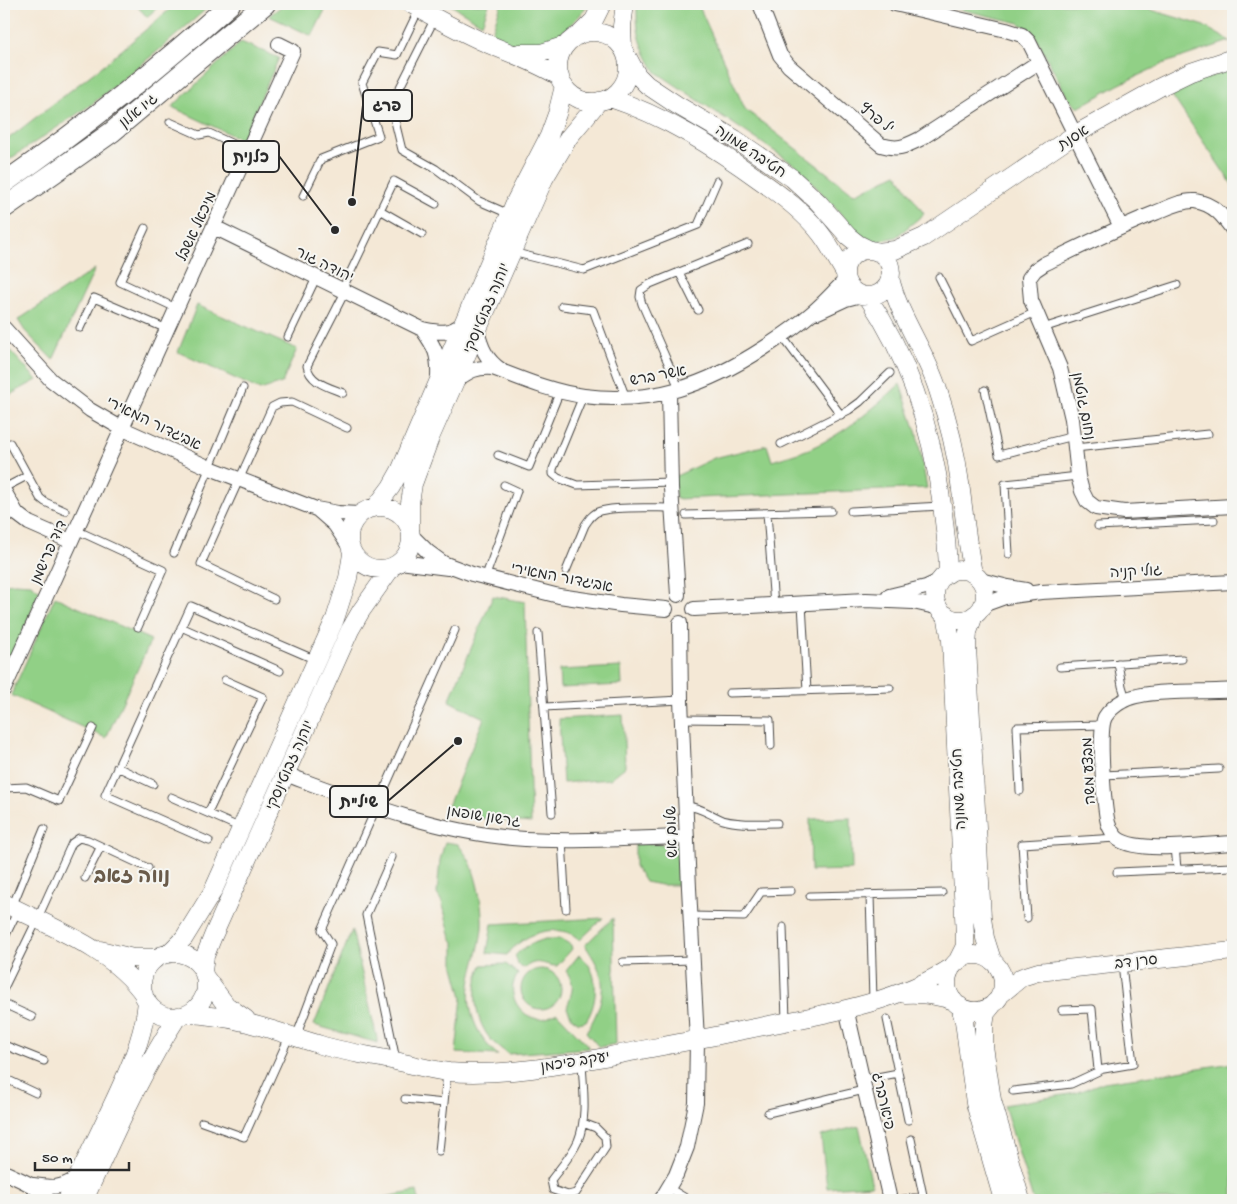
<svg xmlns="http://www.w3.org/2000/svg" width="1237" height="1204" font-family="'Gochi Hand','Playpen Sans Hebrew',sans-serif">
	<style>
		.green { fill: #91d086; stroke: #5e7e58 }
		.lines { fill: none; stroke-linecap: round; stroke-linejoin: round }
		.service-casing { stroke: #494745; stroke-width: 9 }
		.minor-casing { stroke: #494745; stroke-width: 16 }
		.tertiary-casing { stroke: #494745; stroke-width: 19 }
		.secondary-casing { stroke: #494745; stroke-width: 22 }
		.service { stroke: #fff; stroke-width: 7 }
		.minor { stroke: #fff; stroke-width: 14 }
		.tertiary { stroke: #fff; stroke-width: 18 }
		.secondary { stroke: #fff; stroke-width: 20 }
		.labels { text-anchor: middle; stroke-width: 4; stroke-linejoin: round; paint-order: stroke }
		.street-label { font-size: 15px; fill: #2b2b2b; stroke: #f6f6f2 }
		.district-label { font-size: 20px; font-weight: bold; fill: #6a5b4a; stroke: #f6f6f2 }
		.leader { fill: none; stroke: #2b2b2b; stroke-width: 2 }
		.callout-dot { fill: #2b2b2b; stroke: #f6f6f2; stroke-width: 2 }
		.callout { fill: #f6f6f2; stroke: #2b2b2b; stroke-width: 2 }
		.callout-label { font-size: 16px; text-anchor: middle; font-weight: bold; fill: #2b2b2b }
	</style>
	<rect width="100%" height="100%" fill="#f6f6f2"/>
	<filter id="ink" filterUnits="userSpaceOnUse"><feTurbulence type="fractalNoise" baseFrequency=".02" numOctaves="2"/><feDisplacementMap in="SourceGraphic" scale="10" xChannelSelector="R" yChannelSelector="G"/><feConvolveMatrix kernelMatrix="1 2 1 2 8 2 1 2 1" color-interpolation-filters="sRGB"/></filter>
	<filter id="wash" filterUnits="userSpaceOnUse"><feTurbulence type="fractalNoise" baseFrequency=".0096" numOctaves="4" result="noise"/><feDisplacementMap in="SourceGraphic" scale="20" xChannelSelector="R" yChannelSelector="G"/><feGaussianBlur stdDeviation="1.12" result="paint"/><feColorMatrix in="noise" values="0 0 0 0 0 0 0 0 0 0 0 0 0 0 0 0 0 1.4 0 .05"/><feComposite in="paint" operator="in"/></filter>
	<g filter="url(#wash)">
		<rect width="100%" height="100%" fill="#f4e8d6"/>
		<!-- green -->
		<path class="green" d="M 135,4 L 161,4 L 147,17 Z
			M 176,4 L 212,4 L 159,50 L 92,104 L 4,163 L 4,142 L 110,60 Z
			M 284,4 L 328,4 L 312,36 L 269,16 Z
			M 449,4 L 489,4 L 482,24 Z
			M 501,4 L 589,4 C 571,27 549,50 517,45 C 508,43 499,38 491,35 Z
			M 637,4 L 698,4 L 745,109 L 854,194 L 897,174 L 924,214 L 896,237 L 874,242 L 859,234 L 798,167 L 656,72 C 641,47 636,34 637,4 Z
			M 937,4 L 1131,4 L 1202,25 L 1230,41 L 1165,63 L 1118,85 L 1078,108 L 1069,100 L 1033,32 L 1019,23 Z
			M 241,42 L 279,58 L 242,140 L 172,107 Z
			M 1233,69 L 1233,186 L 1171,94 L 1202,79 Z
			M 95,269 L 53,360 L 25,331 L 18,320 Z
			M 197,305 L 297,349 L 282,383 L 260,390 L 178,352 Z
			M 4,344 L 37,380 L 4,398 Z
			M 900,384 L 917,434 L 927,488 L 676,499 L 674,477 L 714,458 L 767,445 L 772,461 C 784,457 797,454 809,449 C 844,434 872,410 900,384 Z
			M 15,583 L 31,584 L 40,591 L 4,678 L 4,584 Z
			M 493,596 L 525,602 L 531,823 L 486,819 L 446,811 L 484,718 L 449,701 Z
			M 55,597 L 151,640 L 106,738 L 11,695 Z
			M 621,667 L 622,685 L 560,688 L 559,670 Z
			M 623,715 L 625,767 L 610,779 L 563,783 L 559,719 Z
			M 851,818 L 852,870 L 811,871 L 810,819 Z
			M 445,842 L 458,844 C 462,850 468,857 471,864 C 478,883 483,907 482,928 C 479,962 461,986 474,1021 C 480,1036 486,1045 498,1055 L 456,1053 L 462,997 L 454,967 L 454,942 L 451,938 L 442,902 L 437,894 L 440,860 Z
			M 635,843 L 680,845 L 684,885 L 661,885 L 645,882 L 635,866 Z
			M 603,918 L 580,940 C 576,937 571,933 566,932 C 543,926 520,938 507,955 L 487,953 L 492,924 Z
			M 613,918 L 616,1044 L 599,1047 L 586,1032 C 597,1016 607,992 600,973 C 597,963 590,953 585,945 Z
			M 352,930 L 378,1043 L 314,1025 Z
			M 545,939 L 561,939 L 571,945 L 572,949 L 557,966 C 543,966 539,957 524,968 L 518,964 L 515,956 C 523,946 534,943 545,939 Z
			M 579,955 C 600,969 599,1002 586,1021 L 579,1023 L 572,1018 L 567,1008 C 571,992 577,986 566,971 Z
			M 506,964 L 518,974 C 516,977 514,981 513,985 C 510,1000 523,1018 539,1019 C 546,1019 551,1016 557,1013 L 590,1048 L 508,1054 C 503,1050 497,1046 493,1042 C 474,1022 471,989 482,965 Z
			M521 989a20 20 0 1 1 40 0a20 20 0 1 1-40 0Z
			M 1233,1063 L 1233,1200 L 1033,1200 L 1004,1105 L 1075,1093 L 1104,1082 Z
			M 859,1126 L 872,1185 L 827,1188 L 821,1136 Z
			M 417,1191 L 419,1200 L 370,1200 Z"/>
	</g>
	<g filter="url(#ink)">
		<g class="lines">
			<defs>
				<path id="service" d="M 435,18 L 391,105 L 402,150 L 436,169 L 479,201 L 509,214
					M 170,122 L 199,135 L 209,133 L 248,151
					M 303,196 L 321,159 L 379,136 L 362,83 L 378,52 L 397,55 L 419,9
					M 380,210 L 422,234
					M 145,228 L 120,282 L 176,308
					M 512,252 L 584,270 L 698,225 L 717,181
					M 679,272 L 698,310
					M 939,277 L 971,341 L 1036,312
					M 342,290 L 394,181 L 436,204
					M 562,306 L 593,310 L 626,398
					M 80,328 L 94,298 L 167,329
					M 1043,328 L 1177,285
					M 782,336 L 841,415
					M 288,337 L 316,278
					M 680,390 L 642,304 L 640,297 L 641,290 L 650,284 L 748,244
					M 985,390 L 999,455 L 1074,436
					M 343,393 C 329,387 310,383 307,366 L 345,292
					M 583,396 L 553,469 L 553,474 L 558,478 L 577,485 L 671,482
					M 10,443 L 40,498 L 45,502 L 65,511
					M 781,444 L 849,410 L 860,402 L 890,373
					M 1075,448 L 1208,434
					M 498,455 L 529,467 L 560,391
					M 4,488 L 27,476
					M 851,511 L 941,506
					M 767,513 L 774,606
					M 686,515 L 831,511
					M 1098,526 L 1214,520
					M 76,530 L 163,570 L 138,627
					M 174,553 L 243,388
					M 1009,554 L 1005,484 L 1078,476
					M 566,571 L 585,525 C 589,519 593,513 600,511 C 617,506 653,508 672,508
					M 485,578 L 517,491 L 504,485
					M 274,599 L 201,564 L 272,407 L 280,403 L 292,402 L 347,428
					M 802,604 L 807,691
					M 181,627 L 280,671
					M 538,633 L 552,813
					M 1118,663 L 1122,686 L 1126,699
					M 1060,667 L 1182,659
					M 729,693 L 890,688
					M 544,707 L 681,700
					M 682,719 L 770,720 L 771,746
					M 117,767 L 153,784
					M 1104,775 L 1219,769
					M 4,788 L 26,787 L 59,801 L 93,728
					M 1020,791 L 1017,727 L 1103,725
					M 171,797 L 241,828
					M 686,806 C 701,807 710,815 723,820 C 740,825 759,823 777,823
					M 208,813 L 263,697 L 225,680
					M 562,840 L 566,909
					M 209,841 L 105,795 L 191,606 L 316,660
					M 1175,846 L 1177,869
					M 392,857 L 366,915 L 396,1060
					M 1117,872 L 1232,867
					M 85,878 L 101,846
					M 870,895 L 873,1000
					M 810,896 L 942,893
					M 12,907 L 44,829
					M 691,916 L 744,917 L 761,892 L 791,891
					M 1027,918 L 1022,844 L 1116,838
					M 783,927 L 786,1021
					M 4,939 L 18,910
					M 623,962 L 693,960
					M 4,988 L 37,920 L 72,843 L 79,838 L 88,840 L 148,868
					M 4,1004 L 32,1017
					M 1062,1010 L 1092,1009 L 1098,1070 L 1133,1064 L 1122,964
					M 887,1019 L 908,1120
					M 296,1037 L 331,944 L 322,930 L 455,630
					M 4,1045 L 44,1061
					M 582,1062 C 583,1088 588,1116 578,1141 C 572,1155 560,1168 551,1180 L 553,1190 L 568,1195 L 576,1193 L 606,1147 L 605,1137 L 596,1128 L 583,1123
					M 4,1078 L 36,1093
					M 862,1080 L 898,1073
					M 1013,1091 L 1071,1084 L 1101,1070
					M 405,1099 L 444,1103 L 447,1072
					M 768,1113 L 864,1090
					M 202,1122 L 244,1137 L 289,1037
					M 911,1139 L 924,1200
					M 439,1151 L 444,1103
					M 669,1188 L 689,1200
					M 896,1200 L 923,1197"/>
				<path id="minor" d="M 760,4 L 780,55 L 789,66 L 881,145 C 898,150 904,147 920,139 L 1039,62
					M 895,4 L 1006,30 L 1022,35 L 1029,42 L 1121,227
					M 214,227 L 422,329 C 438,332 449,335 462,324
					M 1233,230 C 1223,216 1214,204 1195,201 C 1182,200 1167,208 1155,213 C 1117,228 1081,246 1044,264 L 1035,270 L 1029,278 L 1031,300 L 1060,368 L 1072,419 L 1078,476 L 1082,491 L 1087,501 L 1096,508 L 1124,512 L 1233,506
					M 818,312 L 846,299 L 861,295
					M 4,328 L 51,380 L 90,410 L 121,428 L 210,468 L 316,509 L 338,513 L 360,514
					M 422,329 C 435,347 439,355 438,377
					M 477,330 C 481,347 486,360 501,370
					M 455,381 C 468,372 476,366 493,368 C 522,379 552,392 584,396 C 652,405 707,385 764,348 C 781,337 798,325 813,312 C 825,302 835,290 846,280
					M 669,393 L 671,488 L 678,595
					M 4,491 L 17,514 L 29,523 L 70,541
					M 319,511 L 335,525 L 349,546
					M 411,535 L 428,552 L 443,563 L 472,574 L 559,596 L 621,605 L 666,609
					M 400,562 L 448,568
					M 980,580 L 1008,587 L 1026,590
					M 889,596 L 926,587 L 939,581
					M 983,605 L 1005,597 L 1041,592 L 1233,582
					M 694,609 L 866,600 L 913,602 L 940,608
					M 4,689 L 293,51 L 279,44
					M 1233,690 C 1206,693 1143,688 1121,702 C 1115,705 1108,712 1105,717 C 1098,730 1104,807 1108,823 C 1109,827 1114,836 1118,839 C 1139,854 1206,844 1233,843
					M 285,774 C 358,801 433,831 512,838 C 570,843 629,838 687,837
					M 846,1008 L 890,1200
					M 4,1172 C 20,1180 37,1185 48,1200
					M 33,1185 C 53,1188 61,1189 78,1177
					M 661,1200 L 676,1175 L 687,1147 L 696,1103 L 697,1040 L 689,888 L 681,700 L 680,623"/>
				<path id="tertiary" d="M 411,4 C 433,17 456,29 479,40 C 506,52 534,61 560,77
					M558 67a35 35 0 1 1 70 0a35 35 0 1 1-70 0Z
					M 578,36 L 594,20 L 602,4
					M 623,49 L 622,26 L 625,4
					M 519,53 L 541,53 L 566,45
					M 628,58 L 637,75 L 647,85 L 677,105 L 735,139 L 792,178 L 818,202 L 848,236 L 858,244 L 870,250
					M 610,98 C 665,116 714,147 761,181 C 782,196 805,213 821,234 C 830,246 837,260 845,273
					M845 273a23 23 0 1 1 46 0a23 23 0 1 1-46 0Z
					M 877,252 L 895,250 L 924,237 L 1074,135 L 1160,87 L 1191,72 L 1233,58
					M 890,278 C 899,317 926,351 938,390 C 948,420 956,451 960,483 C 964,513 967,543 973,573
					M 867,296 C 909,358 932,430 942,505 C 945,528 948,551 948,574
					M349 538a31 31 0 1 1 62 0a31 31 0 1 1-62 0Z
					M 376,507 L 391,487 L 400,471 L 516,200 L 549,136 L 557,114 L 564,86
					M 410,530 L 410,503 L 413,484 L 430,438 L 544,179 L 569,137 L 599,101
					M935 595a25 25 0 1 1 50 0a25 25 0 1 1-50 0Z
					M 946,615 L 951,640 L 965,936 L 965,946 L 957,962
					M 974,615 L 968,632 L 967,647 L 982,918 L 985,938 L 992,960
					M 4,903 C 52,928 112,949 144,995
					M 100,950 L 133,958 L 156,958
					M142 985a32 32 0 1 1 64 0a32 32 0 1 1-64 0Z
					M 168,954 L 184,938 L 213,891 L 335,619 L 348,578 L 352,554
					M947 983a28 28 0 1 1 56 0a28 28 0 1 1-56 0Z
					M 203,971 L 205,956 L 213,936 L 350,630 L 361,611 L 392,567
					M 205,977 L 226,1005 L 246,1019
					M 905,994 C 922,993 937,995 954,1001
					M 1000,995 L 1022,977 L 1038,972 L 1233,951
					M 995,1002 L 986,1013 L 984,1026 L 984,1046 L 992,1100 L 1021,1200
					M 960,1006 L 964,1021 L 975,1103 L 1003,1200
					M 187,1014 C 238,1016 274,1031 321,1045 C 343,1052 368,1055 391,1060 C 410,1064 429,1070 449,1072 C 502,1076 557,1066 610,1056 C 651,1048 692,1041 734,1032 C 804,1017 892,1007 952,967
					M 67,1200 C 81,1170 96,1140 110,1110 C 126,1076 144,1039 147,1001
					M 84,1200 C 113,1138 140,1074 178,1016"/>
				<path id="secondary" d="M 4,183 C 83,128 158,69 230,4
					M 4,208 L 112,132 L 265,4"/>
			</defs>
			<!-- service casing -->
			<use href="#service" class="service-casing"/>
			<!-- minor casing -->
			<use href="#minor" class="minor-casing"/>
			<!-- tertiary casing -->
			<use href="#tertiary" class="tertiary-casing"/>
			<!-- secondary casing -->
			<use href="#secondary" class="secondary-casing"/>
			<!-- service -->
			<use href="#service" class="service"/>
			<!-- minor -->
			<use href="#minor" class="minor"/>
			<!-- tertiary -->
			<use href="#tertiary" class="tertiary"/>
			<!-- secondary -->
			<use href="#secondary" class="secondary"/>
		</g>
	</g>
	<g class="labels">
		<!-- street labels -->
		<g class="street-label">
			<text transform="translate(138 110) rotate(-39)" y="5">ג'ו אלון</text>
			<text transform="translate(877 118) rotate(37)" y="5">יל פרץ</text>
			<text transform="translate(1073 137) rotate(-32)" y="5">אסנת</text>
			<text transform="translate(751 151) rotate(34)" y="5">חטיבה שמונה</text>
			<text transform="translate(196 226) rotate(-65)" y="5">מיכאל אשבל</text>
			<text transform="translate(325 264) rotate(26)" y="5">יהודה גור</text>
			<text transform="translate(486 308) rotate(-67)" y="5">יוהנה זבוטינסקי</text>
			<text transform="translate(658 375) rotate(-11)" y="5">אשר ברש</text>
			<text transform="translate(1084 406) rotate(79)" y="5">נחום גוטמן</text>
			<text transform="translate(154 423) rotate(26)" y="5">אביגדור המאירי</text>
			<text transform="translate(48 552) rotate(-66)" y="5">דוד פרישמן</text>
			<text transform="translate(1136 571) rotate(-3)" y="5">גולי קניה</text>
			<text transform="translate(562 577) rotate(11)" y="5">אביגדור המאירי</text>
			<text transform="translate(289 765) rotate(-66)" y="5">יוהנה זבוטינסקי</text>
			<text transform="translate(1088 771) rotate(-93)" y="5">מבצע משה</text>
			<text transform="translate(958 789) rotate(-93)" y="5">חטיבה שמונה</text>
			<text transform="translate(484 816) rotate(9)" y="5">גרשון שופמן</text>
			<text transform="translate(671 832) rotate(-92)" y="5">שלום אש</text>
			<text transform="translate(1136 961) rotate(-6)" y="5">סרן דב</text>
			<text transform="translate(575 1061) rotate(-9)" y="5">יעקב פיכמן</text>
			<text transform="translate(884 1101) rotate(77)" y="5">פיארברג</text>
		</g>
		<!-- district labels -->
		<g class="district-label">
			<text x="132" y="882">נווה זאב</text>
		</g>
	</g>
	<!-- callouts -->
	<path class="leader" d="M352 202L363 105M335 230L279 156M458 741L388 801"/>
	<g class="callout-dot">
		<circle cx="352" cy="202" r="5"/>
		<circle cx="335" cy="230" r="5"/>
		<circle cx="458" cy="741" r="5"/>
	</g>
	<g class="callout">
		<rect x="363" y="90" width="49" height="31" rx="5"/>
		<rect x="223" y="141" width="56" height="31" rx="5"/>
		<rect x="330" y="786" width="58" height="31" rx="5"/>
	</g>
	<g class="callout-label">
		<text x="387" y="111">פרג</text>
		<text x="251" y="162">כלנית</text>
		<text x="359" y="807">שיל"ת</text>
	</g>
	<!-- margin -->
	<rect width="1237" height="1204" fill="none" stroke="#f6f6f2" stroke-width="20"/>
	<!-- scale -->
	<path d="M35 1162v8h94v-8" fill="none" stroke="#2b2b2b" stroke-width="2.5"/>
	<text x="42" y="1162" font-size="15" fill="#2b2b2b" stroke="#f6f6f2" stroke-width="4" paint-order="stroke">50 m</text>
</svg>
